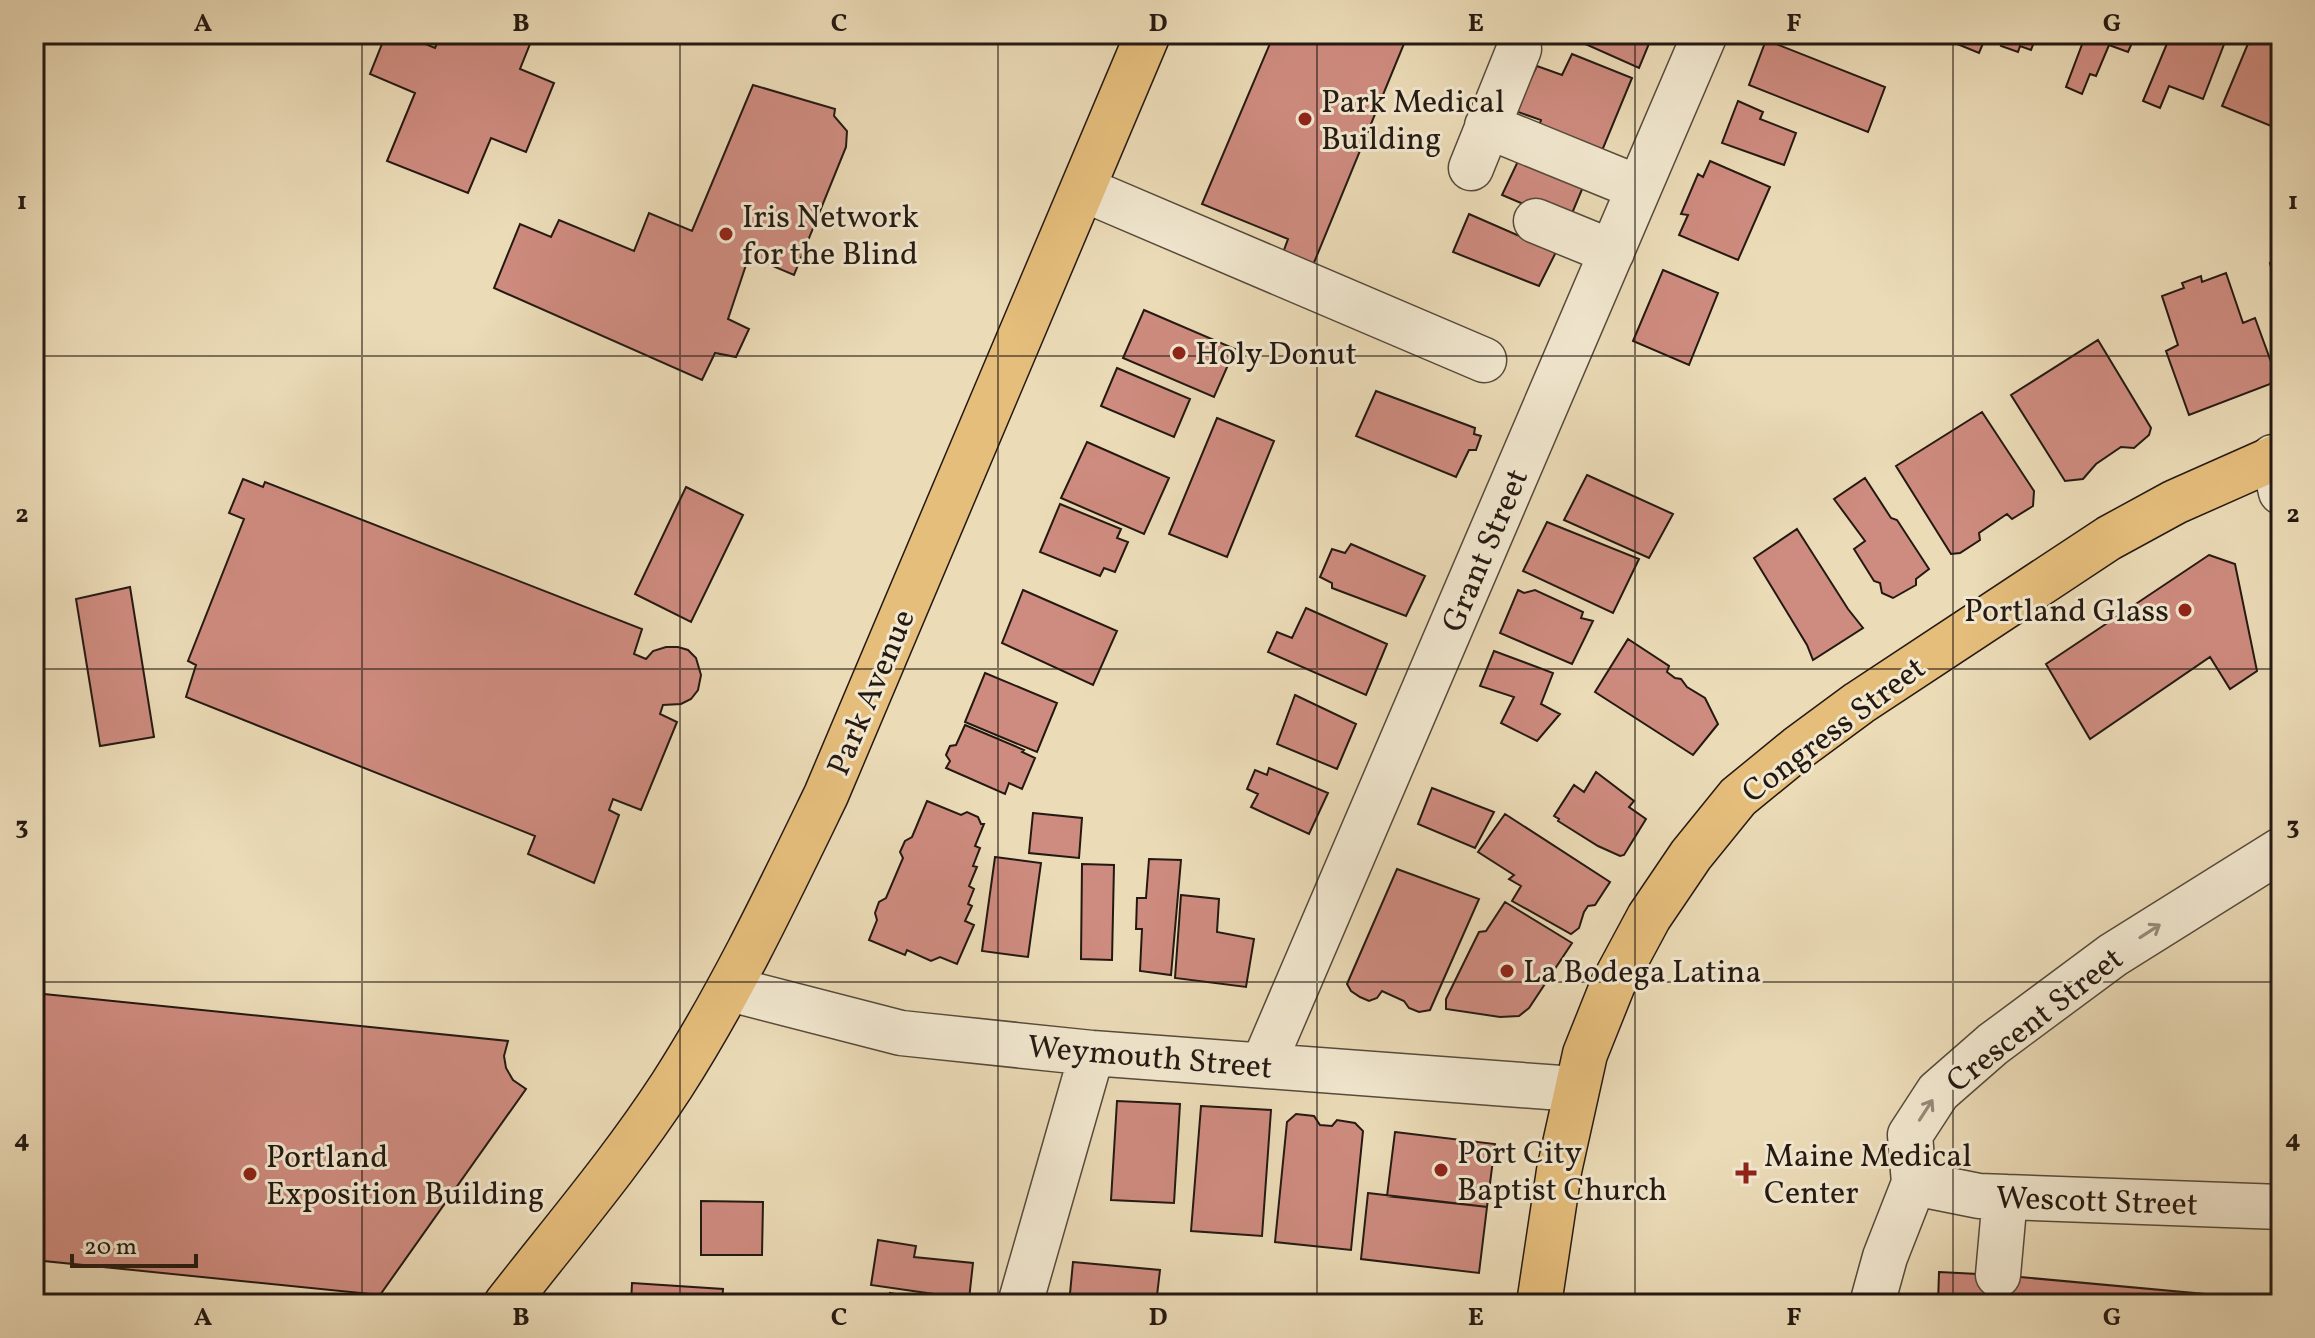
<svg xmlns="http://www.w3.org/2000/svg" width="2315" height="1338" font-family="Vollkorn,serif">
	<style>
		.building { fill: #ce8b7f; stroke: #241912; stroke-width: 2 }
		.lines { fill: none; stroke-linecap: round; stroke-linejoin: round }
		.minor-casing { stroke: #564a3b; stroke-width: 47 }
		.major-casing { stroke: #241912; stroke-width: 47 }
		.minor { stroke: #f2e8d0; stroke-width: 44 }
		.major { stroke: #e6be7c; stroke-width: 44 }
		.oneway { stroke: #958b7a }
		.grid { fill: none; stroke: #241912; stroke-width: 2; stroke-opacity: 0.55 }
		.poi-dot { fill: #8f2418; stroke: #f2e8d0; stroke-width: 3 }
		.labels { text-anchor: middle; stroke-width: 6; stroke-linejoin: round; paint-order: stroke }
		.poi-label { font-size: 32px; fill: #241912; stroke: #f2e8d0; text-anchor: start }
		.street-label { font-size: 32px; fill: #241912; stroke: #f2e8d0 }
		.neatline { fill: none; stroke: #241912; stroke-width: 3 }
		.grid-label { font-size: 26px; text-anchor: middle; font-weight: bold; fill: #241912 }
	</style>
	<rect width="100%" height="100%" fill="#ebdbb7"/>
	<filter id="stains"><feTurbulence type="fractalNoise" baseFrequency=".0025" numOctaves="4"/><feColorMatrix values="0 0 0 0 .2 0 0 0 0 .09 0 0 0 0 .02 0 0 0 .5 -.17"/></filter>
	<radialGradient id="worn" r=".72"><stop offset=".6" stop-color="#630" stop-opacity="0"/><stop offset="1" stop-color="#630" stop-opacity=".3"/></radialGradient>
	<!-- building -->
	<path class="building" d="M 386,34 L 401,34 L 435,48 L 441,34 L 534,34 L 520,69 L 554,83 L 526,152 L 491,138 L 468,193 L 387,161 L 415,93 L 370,74 Z
		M 1274,34 L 1408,34 L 1311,270 L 1281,258 L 1288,239 L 1202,204 Z
		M 1563,34 L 1653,34 L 1639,68 Z
		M 1871,34 L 1893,34 L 1890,41 Z
		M 1933,34 L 1987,34 L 1979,53 Z
		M 2006,34 L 2037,34 L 2031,50 L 2020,46 L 2018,52 L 2001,46 Z
		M 2086,34 L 2136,34 L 2128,52 L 2109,45 L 2096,76 L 2090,74 L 2082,94 L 2066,87 Z
		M 2171,34 L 2228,34 L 2203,99 L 2169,86 L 2160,108 L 2143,101 Z
		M 2252,34 L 2281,36 L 2281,62 L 2273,84 L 2281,87 L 2281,130 L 2222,106 Z
		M 1766,40 L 1885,87 L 1868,132 L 1749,85 Z
		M 1572,54 L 1632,78 L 1599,158 L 1537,132 L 1541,120 L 1515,111 L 1537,66 L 1562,75 Z
		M 753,85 L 835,109 L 834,116 L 847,131 L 846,147 L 794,275 L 749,256 L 728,319 L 749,329 L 736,357 L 715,353 L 702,380 L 494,288 L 520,224 L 551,237 L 559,220 L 634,251 L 649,213 L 692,231 Z
		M 1738,101 L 1763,112 L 1760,119 L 1796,133 L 1784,165 L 1722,143 Z
		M 1519,159 L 1583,187 L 1568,223 L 1502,195 Z
		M 1710,161 L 1770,187 L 1738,260 L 1679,235 L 1688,215 L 1681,214 L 1698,174 L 1703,177 Z
		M 1469,214 L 1556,252 L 1539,286 L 1453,252 Z
		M 2281,239 L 2281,291 L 2277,292 L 2270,263 L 2280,260 L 2274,242 Z
		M 1663,270 L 1718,293 L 1689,365 L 1633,341 Z
		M 2226,273 L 2243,323 L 2255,318 L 2278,381 L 2189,415 L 2166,351 L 2178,345 L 2162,296 L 2184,288 L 2182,283 L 2201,276 L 2202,282 Z
		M 1144,310 L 1235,349 L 1214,397 L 1123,358 Z
		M 2098,340 L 2151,428 L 2149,435 L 2134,448 L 2121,447 L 2096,464 L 2083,479 L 2065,481 L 2011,395 Z
		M 1117,368 L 1190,399 L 1174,437 L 1101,406 Z
		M 1376,391 L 1475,428 L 1474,434 L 1481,436 L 1476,450 L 1469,450 L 1456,477 L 1356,436 Z
		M 1982,412 L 2034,491 L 2033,506 L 2012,519 L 2007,514 L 1979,533 L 1980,540 L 1960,553 L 1951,554 L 1896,466 Z
		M 1217,418 L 1274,441 L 1227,557 L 1169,534 Z
		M 1087,442 L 1169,478 L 1144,534 L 1061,498 Z
		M 1587,475 L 1673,514 L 1649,558 L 1564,520 Z
		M 1865,478 L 1891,518 L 1897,520 L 1929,569 L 1916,579 L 1916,585 L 1893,598 L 1882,593 L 1880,583 L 1874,581 L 1854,549 L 1865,541 L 1834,499 Z
		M 243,479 L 263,487 L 265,482 L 642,629 L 634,654 L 646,659 L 653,651 L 666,647 L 678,647 L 688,650 L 696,658 L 701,675 L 698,690 L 691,699 L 681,704 L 663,705 L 660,714 L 677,722 L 641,810 L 613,799 L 609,810 L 619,815 L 594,883 L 528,854 L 535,836 L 186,697 L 196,665 L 188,661 L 244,519 L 229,513 Z
		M 686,487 L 743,515 L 691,622 L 635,594 Z
		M 1060,504 L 1121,529 L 1117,538 L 1128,542 L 1115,572 L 1104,568 L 1100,576 L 1040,552 Z
		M 1547,522 L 1639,559 L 1613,613 L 1523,571 Z
		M 1797,529 L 1848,609 L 1863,628 L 1813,660 L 1807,645 L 1754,558 Z
		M 1351,544 L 1425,576 L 1406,616 L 1332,588 L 1332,583 L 1320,577 L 1332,549 L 1345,553 Z
		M 2209,555 L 2235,564 L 2257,671 L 2230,689 L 2210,657 L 2090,739 L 2046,664 Z
		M 130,587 L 154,737 L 100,746 L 76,599 Z
		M 1023,590 L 1117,631 L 1093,685 L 1002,643 Z
		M 1518,590 L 1524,593 L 1535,590 L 1583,612 L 1581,618 L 1593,621 L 1572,664 L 1500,633 Z
		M 1306,608 L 1387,644 L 1366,695 L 1268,652 L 1277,632 L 1292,638 Z
		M 1628,639 L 1669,666 L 1667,672 L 1675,678 L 1681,679 L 1687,687 L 1705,698 L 1718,724 L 1693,755 L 1595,692 Z
		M 1494,651 L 1553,673 L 1541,704 L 1560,714 L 1537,741 L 1501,723 L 1514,697 L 1480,686 Z
		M 985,673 L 1057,703 L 1037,752 L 965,722 Z
		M 1295,695 L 1356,724 L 1337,769 L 1277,744 Z
		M 965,725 L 1024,750 L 1022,752 L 1035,758 L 1022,789 L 1009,783 L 1005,794 L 946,768 L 950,761 L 946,755 L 950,746 L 956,745 Z
		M 1269,768 L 1328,793 L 1309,834 L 1251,807 L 1258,794 L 1247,789 L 1255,770 L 1267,775 Z
		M 1596,772 L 1634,801 L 1629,807 L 1646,819 L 1624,855 L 1620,856 L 1598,846 L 1558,821 L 1559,819 L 1554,816 L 1574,785 L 1584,792 Z
		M 1432,788 L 1494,812 L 1475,848 L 1418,824 Z
		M 927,801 L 961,815 L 967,812 L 978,817 L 981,824 L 984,824 L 975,846 L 980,848 L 973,866 L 977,867 L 969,886 L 974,889 L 968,904 L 972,906 L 965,921 L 974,925 L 957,964 L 940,957 L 931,961 L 907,950 L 905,955 L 869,940 L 877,920 L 875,913 L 879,902 L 886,898 L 903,858 L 900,852 L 905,841 L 912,837 Z
		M 1033,813 L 1082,818 L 1079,858 L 1029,853 Z
		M 1505,814 L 1610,882 L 1595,905 L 1588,906 L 1584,912 L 1579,928 L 1571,934 L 1512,901 L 1521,886 L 1509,879 L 1514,875 L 1478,852 Z
		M 995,857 L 1041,863 L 1028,957 L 982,951 Z
		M 1149,859 L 1181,860 L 1171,975 L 1140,971 L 1142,929 L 1136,929 L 1137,898 L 1146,898 Z
		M 1082,864 L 1114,865 L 1112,960 L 1081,959 Z
		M 1397,869 L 1479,899 L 1430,1010 L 1419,1012 L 1409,1008 L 1404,1001 L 1382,991 L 1377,998 L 1369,1001 L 1360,997 L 1351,991 L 1347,984 Z
		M 1181,895 L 1219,899 L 1217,932 L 1254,939 L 1246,987 L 1175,978 Z
		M 1505,902 L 1572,943 L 1529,1008 L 1519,1016 L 1500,1017 L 1446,1009 L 1446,999 L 1479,932 L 1486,931 Z
		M 34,993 L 508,1041 L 504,1056 L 506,1068 L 513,1080 L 526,1089 L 380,1295 L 34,1260 Z
		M 1117,1101 L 1180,1104 L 1174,1203 L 1111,1200 Z
		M 1201,1106 L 1271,1110 L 1262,1236 L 1191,1231 Z
		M 1296,1114 L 1314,1116 L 1320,1125 L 1332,1126 L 1337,1120 L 1355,1123 L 1363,1131 L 1351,1250 L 1275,1242 L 1287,1122 Z
		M 1395,1132 L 1495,1144 L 1487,1207 L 1387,1196 Z
		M 1368,1193 L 1487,1207 L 1479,1273 L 1361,1259 Z
		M 701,1201 L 763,1202 L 762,1255 L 701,1255 Z
		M 878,1240 L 916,1246 L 914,1257 L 973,1263 L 969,1299 L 871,1285 Z
		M 1073,1262 L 1160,1270 L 1156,1304 L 1069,1304 Z
		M 1939,1272 L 1998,1275 L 2281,1301 L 2281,1304 L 1938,1304 Z
		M 632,1283 L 723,1289 L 722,1304 L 631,1304 Z
		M 890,1293 L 956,1304 L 888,1304 Z"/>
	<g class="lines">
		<defs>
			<path id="minor" d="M 1487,126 L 1639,188
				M 1471,168 L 1519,49
				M 1083,189 L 1484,360
				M 1536,221 L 1612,252
				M 2273,457 L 2281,492
				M 730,989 L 901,1033 L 1092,1053 L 1575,1089
				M 1263,1065 L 1705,34
				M 1914,1183 L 1979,1196 L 2281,1207
				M 1998,1275 L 2005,1197
				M 1020,1304 L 1092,1053
				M 1872,1304 L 1885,1257 L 1914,1183 L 1910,1135 L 1938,1092 L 1993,1044 L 2113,955 L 2281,850"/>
			<path id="major" d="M 506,1304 C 562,1232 622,1162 672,1085 C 731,993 778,894 826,795 L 1148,34
				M 1539,1304 L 1559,1171 L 1585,1054 L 1613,984 L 1649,917 L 1691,855 L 1738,797 L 1798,748 L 1859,703 L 2109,538 L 2175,502 L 2281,455"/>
		</defs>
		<!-- minor casing -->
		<use href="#minor" class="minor-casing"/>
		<!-- major casing -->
		<use href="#major" class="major-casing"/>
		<!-- minor -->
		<use href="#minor" class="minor"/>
		<!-- major -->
		<use href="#major" class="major"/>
	</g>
	<!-- one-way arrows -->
	<defs><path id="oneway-shaft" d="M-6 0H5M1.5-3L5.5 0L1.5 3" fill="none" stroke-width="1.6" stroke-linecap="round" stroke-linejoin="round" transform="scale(2)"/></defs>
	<g class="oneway">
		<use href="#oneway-shaft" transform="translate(2150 931) rotate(-33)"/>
		<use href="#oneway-shaft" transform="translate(1926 1110) rotate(-57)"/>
	</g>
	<!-- grid -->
	<path class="grid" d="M 362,34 L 362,1304M 680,34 L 680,1304M 998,34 L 998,1304M 1317,34 L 1317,1304M 1635,34 L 1635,1304M 1953,34 L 1953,1304M 34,356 L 2281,356M 34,669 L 2281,669M 34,982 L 2281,982"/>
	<!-- markers -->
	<g class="poi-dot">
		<circle cx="1305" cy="119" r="8"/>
		<circle cx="726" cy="234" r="8"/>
		<circle cx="1179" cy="353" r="8"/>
		<circle cx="2185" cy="610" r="8"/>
		<circle cx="1507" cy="971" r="8"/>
		<circle cx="1441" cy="1170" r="8"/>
		<path d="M1742 1161h8v8h8v8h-8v8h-8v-8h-8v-8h8z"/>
		<circle cx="250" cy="1174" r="8"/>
	</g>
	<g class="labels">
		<!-- poi labels -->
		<g class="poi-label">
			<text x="1321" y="112">Park Medical<tspan x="1321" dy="37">Building</tspan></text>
			<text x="742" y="227">Iris Network<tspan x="742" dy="37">for the Blind</tspan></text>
			<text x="1195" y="364">Holy Donut</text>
			<text x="2169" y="621" text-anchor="end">Portland Glass</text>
			<text x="1523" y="982">La Bodega Latina</text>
			<text x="1457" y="1163">Port City<tspan x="1457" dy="37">Baptist Church</tspan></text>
			<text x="1764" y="1166">Maine Medical<tspan x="1764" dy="37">Center</tspan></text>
			<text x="266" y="1167">Portland<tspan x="266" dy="37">Exposition Building</tspan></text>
		</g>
		<!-- street labels -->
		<g class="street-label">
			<text transform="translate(1484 550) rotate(-67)" y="11">Grant Street</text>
			<text transform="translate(870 692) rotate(-67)" y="11">Park Avenue</text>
			<text transform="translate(1833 729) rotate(-37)" y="11">Congress Street</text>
			<text transform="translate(2034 1019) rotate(-38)" y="11">Crescent Street</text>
			<text transform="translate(1150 1056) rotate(5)" y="11">Weymouth Street</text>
			<text transform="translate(2097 1200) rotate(2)" y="11">Wescott Street</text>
		</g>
	</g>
	<!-- margin -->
	<rect width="2315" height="1338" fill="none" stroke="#ebdbb7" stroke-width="88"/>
	<!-- scale -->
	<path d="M72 1254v12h124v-12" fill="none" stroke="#241912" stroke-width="4"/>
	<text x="84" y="1254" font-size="24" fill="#241912" stroke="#f2e8d0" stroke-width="6" paint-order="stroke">20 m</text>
	<rect x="44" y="44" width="2227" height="1250" class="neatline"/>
	<g class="grid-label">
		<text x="203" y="31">A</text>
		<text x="521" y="31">B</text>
		<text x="839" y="31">C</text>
		<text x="1158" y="31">D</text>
		<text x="1476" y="31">E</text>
		<text x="1794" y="31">F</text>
		<text x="2112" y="31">G</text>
		<text x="22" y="209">1</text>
		<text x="2293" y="209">1</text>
		<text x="22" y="522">2</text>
		<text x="2293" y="522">2</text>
		<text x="22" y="834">3</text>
		<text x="2293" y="834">3</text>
		<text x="22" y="1147">4</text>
		<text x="2293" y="1147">4</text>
		<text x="203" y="1325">A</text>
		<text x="521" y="1325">B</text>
		<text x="839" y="1325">C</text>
		<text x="1158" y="1325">D</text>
		<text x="1476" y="1325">E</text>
		<text x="1794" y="1325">F</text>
		<text x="2112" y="1325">G</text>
	</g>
	<rect width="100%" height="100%" filter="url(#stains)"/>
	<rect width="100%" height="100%" fill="url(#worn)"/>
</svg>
